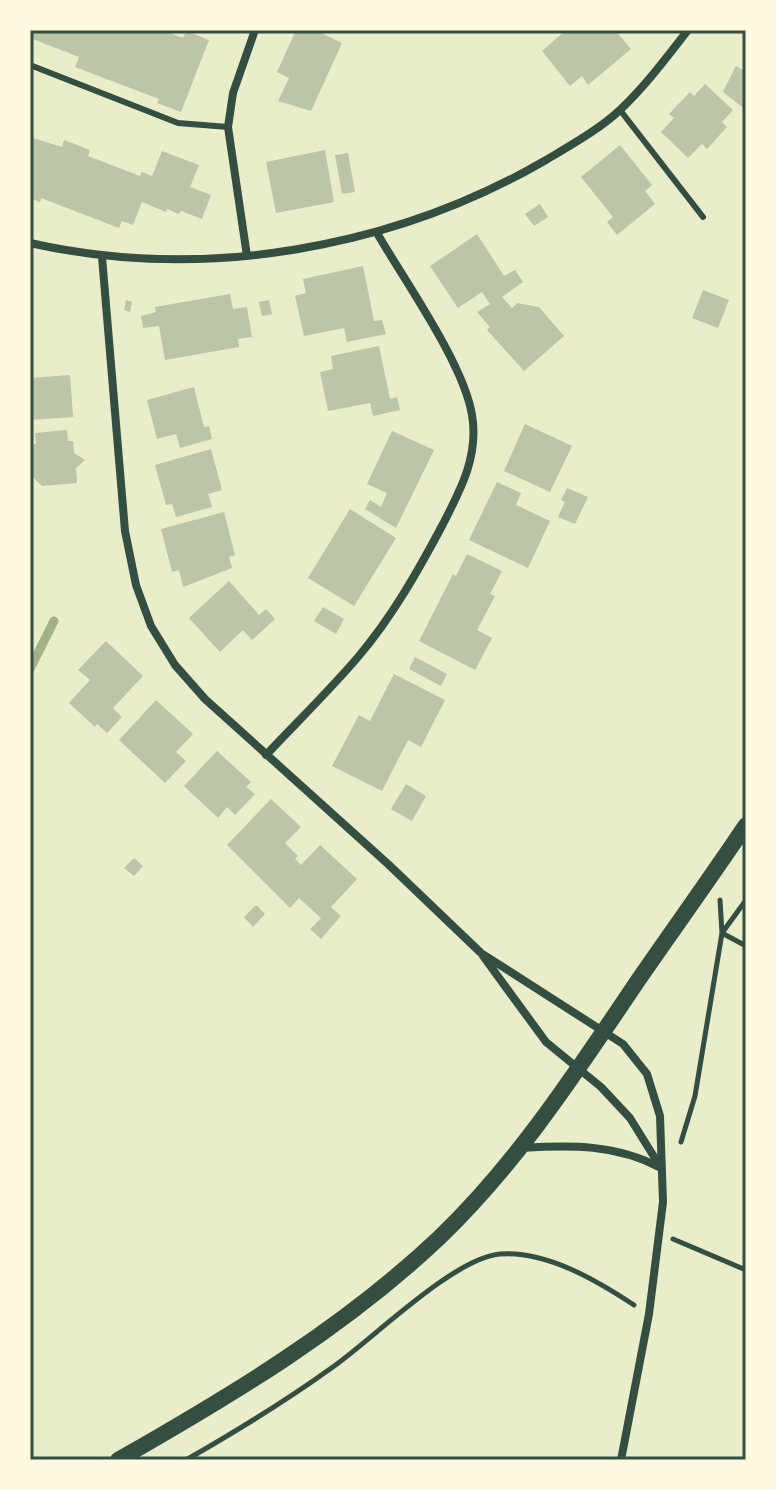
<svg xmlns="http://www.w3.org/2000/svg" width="776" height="1490" font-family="Figtree,sans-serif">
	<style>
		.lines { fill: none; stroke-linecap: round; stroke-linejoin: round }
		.stream { stroke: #a3b18a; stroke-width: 9 }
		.building { fill: #bcc5a7 }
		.path { stroke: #344e41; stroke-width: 5 }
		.service { stroke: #344e41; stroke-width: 6 }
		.minor { stroke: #344e41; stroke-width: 8 }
		.secondary { stroke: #344e41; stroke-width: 16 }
		.neatline { fill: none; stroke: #344e41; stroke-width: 3 }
	</style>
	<rect width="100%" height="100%" fill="#e9edc9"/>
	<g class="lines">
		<!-- stream -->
		<path class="stream" d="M 30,669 L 54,621"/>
	</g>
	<!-- building -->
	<path class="building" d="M 30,30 L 162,30 L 183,38 L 186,31 L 209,40 L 181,112 L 157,103 L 159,99 L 75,67 L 79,57 L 30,38 Z
		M 296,30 L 315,30 L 342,43 L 311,111 L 278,101 L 289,78 L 277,72 Z
		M 566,30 L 615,30 L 631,49 L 588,85 L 582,76 L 570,86 L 542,51 Z
		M 736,66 L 746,72 L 746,110 L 723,92 Z
		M 705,84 L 733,110 L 722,122 L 727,127 L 707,149 L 702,144 L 688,158 L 661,132 L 674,118 L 669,114 L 690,92 L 694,96 Z
		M 30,137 L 62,147 L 64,140 L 90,150 L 88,156 L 140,176 L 142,172 L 152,176 L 162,151 L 199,165 L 190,187 L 211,195 L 202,219 L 181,211 L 179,214 L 167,209 L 166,212 L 142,202 L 133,225 L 122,221 L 119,228 L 41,198 L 40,202 L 30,198 Z
		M 620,145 L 652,185 L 645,191 L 655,204 L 617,235 L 607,222 L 613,217 L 581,177 Z
		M 325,150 L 334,202 L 276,213 L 266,162 Z
		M 348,153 L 355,192 L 342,194 L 335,155 Z
		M 540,204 L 548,217 L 534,226 L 525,214 Z
		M 477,234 L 504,276 L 515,270 L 523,282 L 502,297 L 512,308 L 517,303 L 539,307 L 564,336 L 524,371 L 487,330 L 490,327 L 477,312 L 490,304 L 482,292 L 458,308 L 430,266 Z
		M 363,266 L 374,321 L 382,320 L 386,334 L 347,342 L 344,328 L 304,336 L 295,296 L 306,293 L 303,279 Z
		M 703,290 L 729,300 L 718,328 L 692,318 Z
		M 230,294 L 233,309 L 247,307 L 252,337 L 238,339 L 239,347 L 165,360 L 159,326 L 143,328 L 141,316 L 156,312 L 155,307 Z
		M 126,300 L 132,302 L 130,312 L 124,310 Z
		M 269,300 L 272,314 L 262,316 L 259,302 Z
		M 379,346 L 390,399 L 397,397 L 400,410 L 373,416 L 370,403 L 328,411 L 320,372 L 333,369 L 331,356 Z
		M 70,375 L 73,417 L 30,420 L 30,378 Z
		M 194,387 L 204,427 L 209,426 L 212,439 L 180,448 L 176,434 L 157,439 L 147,400 Z
		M 525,424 L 572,446 L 550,492 L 504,471 Z
		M 67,430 L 68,441 L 73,441 L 74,453 L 85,460 L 76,468 L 77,483 L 42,486 L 30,474 L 30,444 L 36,444 L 35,433 Z
		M 392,431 L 434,450 L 396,528 L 365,509 L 370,500 L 381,507 L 387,493 L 367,484 Z
		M 211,449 L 222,490 L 208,494 L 212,507 L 176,517 L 172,504 L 166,505 L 155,465 Z
		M 497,482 L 521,493 L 516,505 L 550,521 L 528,568 L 469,540 Z
		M 567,488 L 588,497 L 575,524 L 558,517 L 565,502 L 561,500 Z
		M 350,509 L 396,538 L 354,606 L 308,578 Z
		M 224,512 L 235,555 L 229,557 L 232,568 L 183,587 L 179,570 L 172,572 L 161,529 Z
		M 467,554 L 502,571 L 490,594 L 495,596 L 477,630 L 492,638 L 475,670 L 419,641 L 453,574 L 456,576 Z
		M 229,581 L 259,615 L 266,609 L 275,619 L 252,640 L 243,630 L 220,652 L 189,618 Z
		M 323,607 L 344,619 L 336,634 L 314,621 Z
		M 106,641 L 143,676 L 113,708 L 122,717 L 107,733 L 97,724 L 95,727 L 69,703 L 90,680 L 78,670 Z
		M 415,657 L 447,674 L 441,686 L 409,669 Z
		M 394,674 L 445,700 L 421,747 L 408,740 L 382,791 L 332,766 L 359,715 L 370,721 Z
		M 156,700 L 193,734 L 176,752 L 186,761 L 165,783 L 119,740 Z
		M 217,751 L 251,782 L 246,787 L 255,794 L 235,815 L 227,807 L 218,818 L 184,786 Z
		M 406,784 L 426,796 L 412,821 L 391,809 Z
		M 271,799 L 301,827 L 285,843 L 298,856 L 295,859 L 301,865 L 320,845 L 357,879 L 331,907 L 341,916 L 321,939 L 310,929 L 321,918 L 299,898 L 290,908 L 227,845 Z
		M 134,858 L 143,866 L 134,876 L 124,868 Z
		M 256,905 L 265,914 L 253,927 L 244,917 Z"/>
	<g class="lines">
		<!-- path -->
		<path class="path" d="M 746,900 L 722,933 L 746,946
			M 681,1142 L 695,1096 L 722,933 L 720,900
			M 673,1239 L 746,1270
			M 186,1460 C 235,1432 284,1402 330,1369 C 371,1341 453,1258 500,1254 C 547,1251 596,1280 634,1305"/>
		<!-- service -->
		<path class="service" d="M 30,65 L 178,123 L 228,127
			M 620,110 L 703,217"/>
		<!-- minor -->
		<path class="minor" d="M 30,243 C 203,282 393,249 546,160 C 571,145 600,129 621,109 C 646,85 667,57 688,30
			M 247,256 L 228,127 L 233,93 L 255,30
			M 102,257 L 125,531 L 136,585 L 151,626 L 175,665 L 205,699 L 388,864 L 481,953 L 623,1044 L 647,1074 L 660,1116 L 663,1202 L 649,1314 L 621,1460
			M 266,755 C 297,722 329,691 358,657 C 392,617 418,571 443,524 C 461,489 479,455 472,415 C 464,364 404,280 377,233
			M 483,956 L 546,1042 L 601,1087 L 630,1118 L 661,1168
			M 522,1148 C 571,1145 616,1144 661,1168"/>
		<!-- secondary -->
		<path class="secondary" d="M 118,1460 C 232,1395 344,1328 440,1237 C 519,1161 578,1069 639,979 C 675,927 711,877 746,825"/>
	</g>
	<!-- border -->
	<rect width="776" height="1490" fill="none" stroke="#fefae0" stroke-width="64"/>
	<rect x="32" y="32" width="712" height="1426" class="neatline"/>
</svg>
